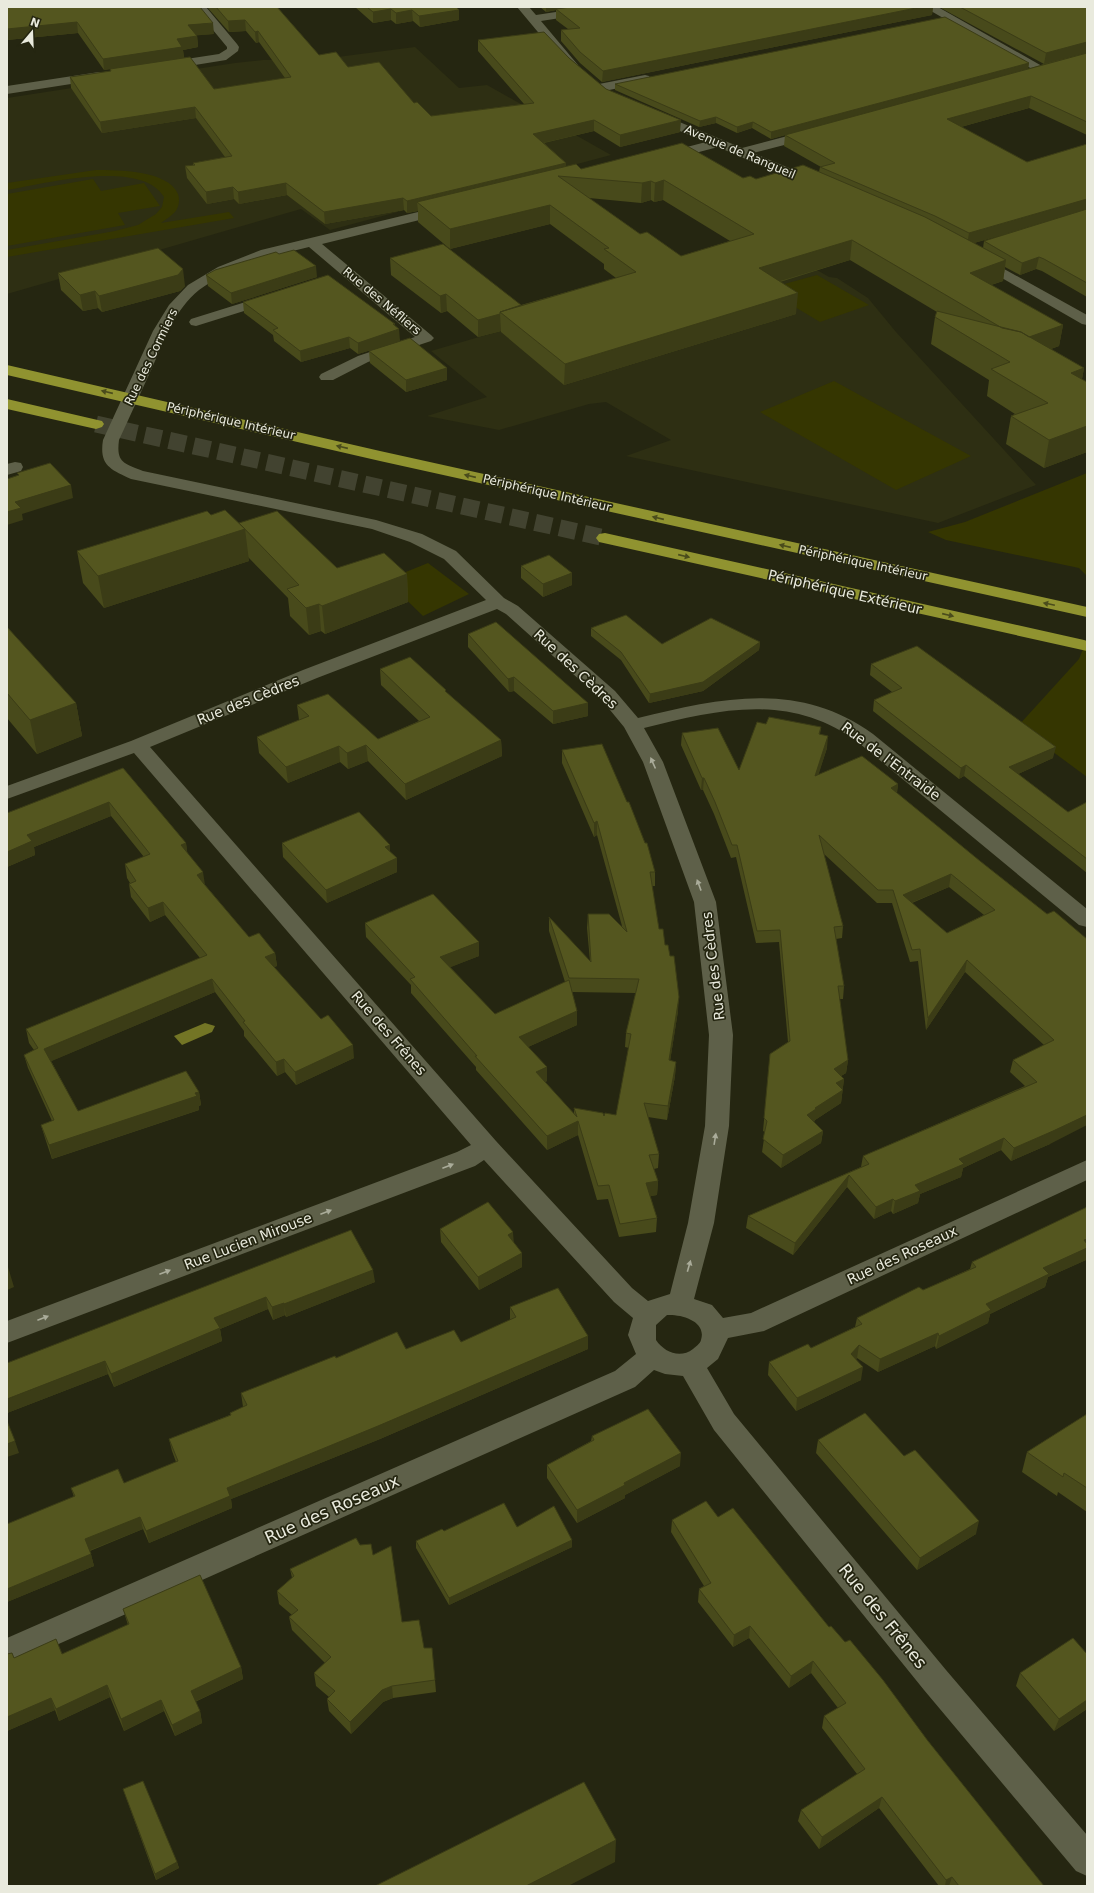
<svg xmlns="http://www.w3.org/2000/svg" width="1094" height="1893" font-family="'DejaVu Sans',sans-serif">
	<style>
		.built { fill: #2e2f13 }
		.green { fill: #353601 }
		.water { fill: #737525 }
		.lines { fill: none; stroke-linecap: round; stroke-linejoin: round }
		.highway-tunnel { stroke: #424330; stroke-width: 17; stroke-dasharray: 17 8; stroke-linecap: butt }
		.minor { fill: #5e6049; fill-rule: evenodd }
		.highway { fill: #909330; fill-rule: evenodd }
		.wall { fill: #484a1b; fill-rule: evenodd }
		.shaded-wall { fill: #3b3c16 }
		.building { fill: #54561f; stroke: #3b3c16; fill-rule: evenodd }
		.oneway { fill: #4a4c1c }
		.oneway2 { fill: #aaac9a }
		.labels { text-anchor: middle; stroke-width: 3.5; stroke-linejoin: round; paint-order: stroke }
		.far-street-label { font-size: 12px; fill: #e9eadd; stroke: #252611 }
		.street-label { font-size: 14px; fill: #e9eadd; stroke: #252611 }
		.near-street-label { font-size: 17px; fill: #e9eadd; stroke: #252611 }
	</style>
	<rect width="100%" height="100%" fill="#252611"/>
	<!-- built -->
	<path class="built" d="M 415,47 L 459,88 L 487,85 L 611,155 L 330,230 L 301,209 L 7,294 L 7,98 L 235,63 L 263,60 L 314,60 Z
		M 817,270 L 829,277 L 837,278 L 868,298 L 896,332 L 1036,485 L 938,523 L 626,456 L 671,440 L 606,402 L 589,404 L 499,430 L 427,416 L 487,397 L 431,351 L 541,319 Z"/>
	<!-- green -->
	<path class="green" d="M 96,170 C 117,170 168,170 178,194 C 180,200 179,207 175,212 C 171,216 165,220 161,223 L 229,212 L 234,218 L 7,257 L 7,250 L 115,231 L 138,225 L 156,214 L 162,207 L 164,197 C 141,158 43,184 7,190 L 7,183 Z
		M 93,179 L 101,191 L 144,183 L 160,206 L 118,213 L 125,225 L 7,246 L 7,194 Z
		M 817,275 L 869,305 L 820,322 L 770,292 L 770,288 Z
		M 834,381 L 971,456 L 896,490 L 760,412 Z
		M 1087,473 L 1087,576 L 1079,568 L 946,540 L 928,532 L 965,522 Z
		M 428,563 L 469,594 L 423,616 L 386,580 Z
		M 1087,639 L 1087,777 L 1018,726 L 1079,659 Z"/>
	<!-- water -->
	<path class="water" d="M 205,1023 L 215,1026 L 212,1032 L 182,1045 L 174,1036 Z"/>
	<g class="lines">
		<!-- highway-tunnel -->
		<path class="highway-tunnel" d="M 96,424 L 605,538"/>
		<!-- minor -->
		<path class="minor" d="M 194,7 L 206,7 L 237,44 L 239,47 L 238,51 L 226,60 L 164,70 L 160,69 L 158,66 L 160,63 L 219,54 L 227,49 L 227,47 Z
			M 517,7 L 529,7 L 536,15 L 589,7 L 618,7 L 612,10 L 541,21 L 578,65 L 572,69 L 568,68 Z
			M 924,7 L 938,7 L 1049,70 L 1047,73 L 1039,73 Z
			M 99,72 L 103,73 L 105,76 L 103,79 L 7,94 L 7,86 Z
			M 645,75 L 649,76 L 651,79 L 649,82 L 599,92 L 593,88 L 599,84 Z
			M 653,111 L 742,148 L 814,129 L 819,130 L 820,133 L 819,136 L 753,153 L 818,180 L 820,183 L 818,186 L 808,186 L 718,147 L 665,161 L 660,160 L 658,157 L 660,154 L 706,142 L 649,118 L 647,115 L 649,112 Z
			M 447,205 L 452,206 L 454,209 L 452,212 L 322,244 L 431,335 L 434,338 L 431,341 L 368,362 L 333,380 L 321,380 L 319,377 L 321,374 L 358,356 L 415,337 L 309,247 C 271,256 231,267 199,290 C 175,309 164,341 152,368 C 141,392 130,416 119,440 C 116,463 124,463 143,471 L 376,520 L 422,534 L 456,551 L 504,598 L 518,606 L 615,691 L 638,718 C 720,698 799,680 873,734 L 1087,909 L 1087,927 L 1079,925 L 859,743 C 791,692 720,709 644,728 L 663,762 L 716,902 L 733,1035 L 729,1126 L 714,1223 L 694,1299 L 712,1305 L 723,1318 L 751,1313 L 1087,1160 L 1087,1180 L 764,1331 L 728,1338 L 718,1359 L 707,1368 L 734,1414 L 946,1670 L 1087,1835 L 1087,1876 L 1076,1871 L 924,1690 L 714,1430 L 683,1376 L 665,1374 L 654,1370 L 635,1387 L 7,1667 L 7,1638 L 615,1371 L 636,1354 L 628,1335 L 633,1318 L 614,1302 L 484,1160 L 475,1166 L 7,1343 L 7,1321 L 457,1152 L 471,1145 L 134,753 L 7,799 L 7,786 L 131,741 L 303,670 L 486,600 L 444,559 L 410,542 L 372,529 L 131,479 C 110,469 99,465 103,440 L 153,331 L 169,305 L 188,285 L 218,267 L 261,250 ZM 497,609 L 506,614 L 601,699 L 624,727 L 643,762 L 694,902 L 709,1035 L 705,1126 L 688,1223 L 670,1294 L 648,1301 L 632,1288 L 496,1141 L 150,747 L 317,678 ZM 667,1315 C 681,1314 707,1321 701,1340 C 700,1344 696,1346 693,1349 C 680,1359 664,1352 656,1340 L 656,1325 Z
			M 979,255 L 1087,315 L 1087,325 L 1082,324 L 974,262 L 972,259 L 974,256 Z
			M 271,294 L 276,295 L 278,298 L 276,301 L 196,326 L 191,325 L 189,322 L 191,319 Z
			M 15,462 L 21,463 L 23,467 L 21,471 L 7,475 L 7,464 Z"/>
		<!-- highway -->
		<path class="highway" d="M 7,365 L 380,451 L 1087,607 L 1087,617 L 380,461 L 7,375 Z
			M 7,399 L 102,421 L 104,424 L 102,427 L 96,429 L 7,409 Z
			M 605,533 L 1084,640 L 1087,641 L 1087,651 L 599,542 L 596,538 L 599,534 Z"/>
	</g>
	<!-- wall -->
	<path class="wall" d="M 7,7 L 214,34 L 197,35 L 198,47 L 183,50 L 184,58 L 214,89 L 285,78 L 259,42 L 256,43 L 246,31 L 229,32 L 207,7 L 277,7 L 319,55 L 348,67 L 414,103 L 431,116 L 524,104 L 478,51 L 478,40 L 569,58 L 606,89 L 680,132 L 620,147 L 594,131 L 544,143 L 566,163 L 566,166 L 581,169 L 743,178 L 756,179 L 819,172 L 820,167 L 821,167 L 784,146 L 785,135 L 771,139 L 752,128 L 737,133 L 716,123 L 699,127 L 615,90 L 615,84 L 1029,63 L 1028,69 L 1044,64 L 939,7 L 1087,7 L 1087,135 L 1029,108 L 961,127 L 1027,162 L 1087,144 L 1087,297 L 1042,271 L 1036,269 L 1020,275 L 1005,267 L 1003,281 L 991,285 L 1063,325 L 1059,346 L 1051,349 L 1084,368 L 1082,379 L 1087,382 L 1087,452 L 1044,468 L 1006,444 L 1011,416 L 1015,414 L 987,396 L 989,380 L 931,344 L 935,317 L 937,312 L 850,260 L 780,282 L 796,314 L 564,385 L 501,332 L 501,331 L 478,337 L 447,311 L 441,313 L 391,275 L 390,258 L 521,305 L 616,278 L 604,269 L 604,264 L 550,224 L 450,249 L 418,222 L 418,211 L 407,213 L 404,210 L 325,224 L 287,195 L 239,204 L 234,199 L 207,204 L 187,178 L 185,166 L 193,165 L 193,163 L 225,157 L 196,118 L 102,133 L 71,88 L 70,77 L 110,71 L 110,69 L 104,70 L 78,33 L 7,40 ZM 589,198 L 641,203 L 651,200 L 654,202 L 663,200 L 730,241 L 681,256 L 640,234 ZM 1020,230 L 984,241 L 983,248 L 974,243 Z
		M 355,7 L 456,7 L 459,20 L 420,27 L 413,21 L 396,24 L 391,20 L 373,23 Z
		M 540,7 L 933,7 L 932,15 L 602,82 L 580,63 L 561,41 L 561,30 L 568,29 L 556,20 L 556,10 L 546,12 Z
		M 279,254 L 317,277 L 232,304 L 208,286 L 206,275 Z
		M 58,273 L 185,286 L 180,291 L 102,312 L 98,308 L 83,311 L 61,290 Z
		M 243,302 L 395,326 L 400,341 L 358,354 L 350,348 L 301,362 L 274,341 L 273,335 L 244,313 Z
		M 369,351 L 447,368 L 447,380 L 406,392 L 370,363 Z
		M 211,515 L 239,523 L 337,568 L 407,574 L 408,602 L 325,634 L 321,631 L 309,635 L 290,616 L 288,598 L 248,557 L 249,561 L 104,608 L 83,583 L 77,551 Z
		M 521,566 L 572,585 L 543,597 L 521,578 Z
		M 7,627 L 76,703 L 82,736 L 37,754 L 7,718 Z
		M 591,628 L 662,644 L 760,642 L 759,650 L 703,691 L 649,703 L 621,660 L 591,636 Z
		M 468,634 L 588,703 L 588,716 L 553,724 L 514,691 L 509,692 L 468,647 Z
		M 871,664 L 1053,758 L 1018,774 L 1068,812 L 1087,802 L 1087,873 L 964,776 L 959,779 L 873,711 L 874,700 L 892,692 L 870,675 Z
		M 380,669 L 446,692 L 501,740 L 502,756 L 406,800 L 368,761 L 348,769 L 340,762 L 288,783 L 259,753 L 257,737 L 299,720 L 297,705 L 378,739 L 419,721 L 381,685 Z
		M 766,724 L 821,727 L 820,734 L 827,748 L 818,775 L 898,784 L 897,793 L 980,861 L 1047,914 L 1087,939 L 1050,1144 L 1011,1161 L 1001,1150 L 963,1168 L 961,1177 L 920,1194 L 918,1203 L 893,1214 L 891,1211 L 874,1219 L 847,1187 L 793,1255 L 746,1228 L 748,1216 L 861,1167 L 863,1156 L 1025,1086 L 1010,1072 L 1013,1060 L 1044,1045 L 965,972 L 926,1030 L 918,961 L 910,962 L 892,903 L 877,903 L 824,854 L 843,926 L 842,938 L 836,939 L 844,986 L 843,999 L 839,999 L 848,1060 L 846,1073 L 841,1076 L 844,1079 L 841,1103 L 815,1120 L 814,1122 L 823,1131 L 821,1143 L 781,1168 L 762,1152 L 765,1132 L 763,1131 L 770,1054 L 788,1042 L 779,942 L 756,943 L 736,857 L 731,858 L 714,814 L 703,790 L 701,790 L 681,745 L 682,733 L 739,770 ZM 949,887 L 984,915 L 947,933 L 912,903 Z
		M 562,750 L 655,872 L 655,886 L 652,886 L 659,929 L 665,945 L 678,1011 L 670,1061 L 676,1062 L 675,1076 L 667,1120 L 648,1117 L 659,1154 L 658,1168 L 654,1169 L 658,1181 L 657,1195 L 650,1196 L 657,1218 L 656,1232 L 619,1237 L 608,1199 L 597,1200 L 578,1135 L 547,1150 L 476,1070 L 476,1067 L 411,993 L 411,985 L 366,937 L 365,923 L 479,956 L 450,967 L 495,1014 L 565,982 L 549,931 L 549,917 L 590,961 L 587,928 L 588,914 L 622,926 L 597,835 L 594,837 L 562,763 ZM 572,992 L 636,993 L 626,1033 L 625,1047 L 629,1048 L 616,1115 L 604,1116 L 574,1108 L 574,1114 L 545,1082 L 547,1081 L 528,1047 L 577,1025 L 577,1011 Z
		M 123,768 L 186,843 L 187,853 L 205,885 L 249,937 L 275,953 L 277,966 L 274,967 L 354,1058 L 296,1085 L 285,1072 L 277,1076 L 244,1036 L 244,1031 L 215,992 L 51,1061 L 78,1111 L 199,1092 L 201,1105 L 199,1106 L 199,1110 L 52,1159 L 45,1138 L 41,1125 L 52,1121 L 28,1068 L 24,1055 L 34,1050 L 29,1043 L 26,1029 L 200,958 L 165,915 L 150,922 L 131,897 L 129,884 L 130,883 L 127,878 L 125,864 L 144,857 L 111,816 L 34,847 L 35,855 L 7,867 Z
		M 282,843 L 390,852 L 397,858 L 397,872 L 327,903 L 283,857 Z
		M 1087,1207 L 1087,1257 L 1086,1260 L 1048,1277 L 1045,1287 L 990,1314 L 988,1323 L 936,1349 L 935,1346 L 878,1372 L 857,1358 L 856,1359 L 861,1380 L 796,1411 L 768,1375 L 769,1362 L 811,1348 L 855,1327 L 857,1318 L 923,1290 L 970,1269 L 972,1262 Z
		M 440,1229 L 513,1242 L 522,1253 L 522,1267 L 479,1290 L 441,1242 Z
		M 351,1230 L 375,1282 L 286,1317 L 285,1315 L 273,1320 L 268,1309 L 220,1329 L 222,1341 L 114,1387 L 108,1374 L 7,1413 Z
		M 510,1307 L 588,1336 L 588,1349 L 380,1439 L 231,1499 L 232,1508 L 149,1543 L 143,1529 L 90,1551 L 94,1566 L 7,1602 L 7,1524 L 74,1497 L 71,1488 L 124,1483 L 176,1462 L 172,1451 L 169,1439 L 230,1415 L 230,1413 L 243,1407 L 241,1393 L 336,1358 L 461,1342 L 510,1320 Z
		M 1087,1414 L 1087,1512 L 1058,1492 L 1057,1496 L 1022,1472 L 1027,1452 Z
		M 592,1436 L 680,1466 L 625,1495 L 625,1498 L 577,1523 L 547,1478 L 547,1465 L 591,1441 Z
		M 818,1440 L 976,1534 L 917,1570 L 816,1453 Z
		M 718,1517 L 829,1627 L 928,1741 L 1044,1886 L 939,1886 L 879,1808 L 819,1849 L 798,1821 L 801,1810 L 857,1774 L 822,1728 L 824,1716 L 838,1708 L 811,1673 L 789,1688 L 749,1638 L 733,1647 L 698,1602 L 699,1589 L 704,1586 L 671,1532 L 672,1520 Z
		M 517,1527 L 572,1540 L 572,1547 L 449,1605 L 416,1548 L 416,1541 Z
		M 360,1545 L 373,1555 L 402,1622 L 424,1648 L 435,1680 L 436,1692 L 393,1698 L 383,1702 L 351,1734 L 329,1711 L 327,1699 L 329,1697 L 316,1686 L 314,1673 L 325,1663 L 292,1630 L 289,1617 L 292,1615 L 279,1604 L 277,1591 L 292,1578 L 290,1569 Z
		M 123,1609 L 241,1667 L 243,1679 L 195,1702 L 200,1711 L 202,1723 L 175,1736 L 164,1711 L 124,1731 L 110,1697 L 59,1721 L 55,1710 L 7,1731 L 7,1654 L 14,1658 L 62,1654 L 128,1625 Z
		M 1087,1654 L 1087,1709 L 1054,1731 L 1016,1686 L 1020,1673 Z
		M 123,1789 L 177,1862 L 179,1868 L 156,1880 Z"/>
	<!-- shaded-wall -->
	<path class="shaded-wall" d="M 546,7 L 579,7 L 556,9 L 556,10 L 546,12 Z
		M 921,7 L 933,7 L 932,15 L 602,82 L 603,71 Z
		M 391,9 L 391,20 L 373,23 L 373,12 Z
		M 412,10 L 413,21 L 396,24 L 396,13 Z
		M 459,10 L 459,20 L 420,27 L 419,16 Z
		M 245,20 L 246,31 L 229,32 L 228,21 Z
		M 77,22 L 78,33 L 7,40 L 7,29 Z
		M 213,23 L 214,34 L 190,36 L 188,25 Z
		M 258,31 L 259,42 L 256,43 L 255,32 Z
		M 197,36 L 198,47 L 183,50 L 184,58 L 104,70 L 103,59 L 177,39 Z
		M 1087,42 L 1087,53 L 1044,64 L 1046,53 Z
		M 1029,63 L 1028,69 L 771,139 L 771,132 Z
		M 1031,96 L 1029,108 L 946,131 L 947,119 Z
		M 195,107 L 196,118 L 102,133 L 100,122 Z
		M 716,117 L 716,123 L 699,127 L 700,121 Z
		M 594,120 L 594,131 L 534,145 L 533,134 Z
		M 681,120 L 680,132 L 620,147 L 620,135 Z
		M 753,122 L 752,128 L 737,133 L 737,127 Z
		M 566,163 L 566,175 L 558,176 L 417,202 L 418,211 L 407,213 L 407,201 Z
		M 664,180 L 663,200 L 654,202 L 655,183 Z
		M 651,181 L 651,200 L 641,203 L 642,183 Z
		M 286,183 L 287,195 L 239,204 L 238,192 Z
		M 233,187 L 234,199 L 207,204 L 206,192 Z
		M 403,198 L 404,210 L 325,224 L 324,212 Z
		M 1087,199 L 1087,210 L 967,245 L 969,233 Z
		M 550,205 L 550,224 L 450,249 L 450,229 Z
		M 852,240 L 850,260 L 757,288 L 759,268 Z
		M 1039,257 L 1036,269 L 1020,275 L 1022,263 Z
		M 1006,260 L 1003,281 L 967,293 L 970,273 Z
		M 316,266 L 317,277 L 232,304 L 231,293 Z
		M 183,269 L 185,286 L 180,291 L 102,312 L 99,296 Z
		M 95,291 L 98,308 L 83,311 L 80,295 Z
		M 798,293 L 796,314 L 564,385 L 565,364 Z
		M 446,294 L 447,311 L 441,313 L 440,296 Z
		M 500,314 L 501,331 L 478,337 L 478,320 Z
		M 393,324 L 395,324 L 395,331 L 399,329 L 400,341 L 358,354 L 358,343 Z
		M 1063,325 L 1059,346 L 1019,360 L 1022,339 Z
		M 349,337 L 350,348 L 301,362 L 300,351 Z
		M 447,368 L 447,380 L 406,392 L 406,380 Z
		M 1084,368 L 1079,396 L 1071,373 Z
		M 1087,426 L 1087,452 L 1044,468 L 1049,440 Z
		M 71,485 L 73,498 L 22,514 L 23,520 L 7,525 L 7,512 L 15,502 Z
		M 245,529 L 249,561 L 104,608 L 98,576 Z
		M 572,573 L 572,585 L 543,597 L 543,584 Z
		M 407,574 L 408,602 L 325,634 L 322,606 Z
		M 319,604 L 321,631 L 309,635 L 306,608 Z
		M 760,642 L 759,650 L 703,691 L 649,703 L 650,694 Z
		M 514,677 L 514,691 L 509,692 L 508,679 Z
		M 76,703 L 82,736 L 37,754 L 30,720 Z
		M 588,703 L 588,716 L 553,724 L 553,711 Z
		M 828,736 L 827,748 L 814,789 L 815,776 Z
		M 501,740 L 502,756 L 406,800 L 405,784 Z
		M 366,745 L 368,761 L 348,769 L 347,753 Z
		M 339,746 L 340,762 L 288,783 L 286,767 Z
		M 1056,747 L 1053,758 L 1007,779 L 1009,767 Z
		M 966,765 L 964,776 L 959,779 L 961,768 Z
		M 702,778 L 704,778 L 703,790 L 701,790 Z
		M 898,784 L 896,796 L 891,788 Z
		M 109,802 L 111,816 L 34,847 L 35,855 L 7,867 L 7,852 L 27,835 Z
		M 597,821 L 597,835 L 594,837 L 594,823 Z
		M 186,843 L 188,857 L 181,845 Z
		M 390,845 L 390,858 L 385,847 Z
		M 397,858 L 397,872 L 327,903 L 326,890 Z
		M 203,872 L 205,885 L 199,888 L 197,875 Z
		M 951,874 L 949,887 L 901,907 L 903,895 Z
		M 163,902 L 165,915 L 150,922 L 148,908 Z
		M 479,942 L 479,956 L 441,971 L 440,957 Z
		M 275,953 L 277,966 L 266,970 L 265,957 Z
		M 967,960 L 965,972 L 926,1030 L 928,1018 Z
		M 212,979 L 215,992 L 47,1063 L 44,1049 Z
		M 679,997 L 678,1011 L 668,1074 L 669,1060 Z
		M 577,1011 L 577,1025 L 519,1051 L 519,1037 Z
		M 353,1045 L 354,1058 L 296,1085 L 295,1072 Z
		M 284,1059 L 285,1072 L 277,1076 L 276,1062 Z
		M 848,1060 L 846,1073 L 832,1081 L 834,1069 Z
		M 676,1062 L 675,1076 L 667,1120 L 668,1106 Z
		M 547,1067 L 547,1081 L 536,1086 L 536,1072 Z
		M 844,1079 L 841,1103 L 815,1120 L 814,1122 L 807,1115 L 815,1108 L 836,1083 Z
		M 199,1092 L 201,1105 L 199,1106 L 199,1110 L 52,1159 L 49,1145 Z
		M 1087,1115 L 1087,1125 L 1050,1144 L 1011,1161 L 1014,1148 Z
		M 578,1121 L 578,1135 L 547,1150 L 547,1136 Z
		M 823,1131 L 821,1143 L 781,1168 L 783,1155 Z
		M 1004,1138 L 1001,1150 L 963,1168 L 961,1177 L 920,1194 L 918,1203 L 893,1214 L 895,1201 L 915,1185 L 959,1159 Z
		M 849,1175 L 847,1187 L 793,1255 L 795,1243 Z
		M 658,1181 L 657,1195 L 646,1197 L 646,1183 Z
		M 893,1199 L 891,1211 L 874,1219 L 876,1207 Z
		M 513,1232 L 514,1245 L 508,1235 Z
		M 1087,1239 L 1087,1257 L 1086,1260 L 1048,1277 L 1045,1287 L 990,1314 L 988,1323 L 936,1349 L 939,1336 L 986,1304 L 1043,1268 L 1084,1240 Z
		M 522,1253 L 522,1267 L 479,1290 L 478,1277 Z
		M 8,1267 L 14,1287 L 7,1290 L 7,1268 Z
		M 373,1270 L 375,1282 L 286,1317 L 284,1304 Z
		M 266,1297 L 268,1309 L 220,1329 L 222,1341 L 114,1387 L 111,1374 L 214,1318 Z
		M 284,1303 L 285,1315 L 273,1320 L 272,1307 Z
		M 938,1333 L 935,1346 L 878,1372 L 880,1359 Z
		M 588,1336 L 588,1349 L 380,1439 L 231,1499 L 232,1508 L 149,1543 L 146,1531 L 227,1488 Z
		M 859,1345 L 857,1358 L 849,1367 L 851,1354 Z
		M 105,1361 L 108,1374 L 7,1413 L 7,1399 Z
		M 863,1367 L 861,1380 L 796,1411 L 797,1398 Z
		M 15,1441 L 19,1453 L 7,1457 L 7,1444 Z
		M 681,1453 L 680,1466 L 625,1495 L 625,1498 L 577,1523 L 577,1510 L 624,1483 Z
		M 140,1517 L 143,1529 L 88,1551 L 85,1539 Z
		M 979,1521 L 976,1534 L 917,1570 L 920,1558 Z
		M 572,1540 L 572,1547 L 449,1605 L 449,1598 Z
		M 91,1554 L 94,1566 L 7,1602 L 7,1589 Z
		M 750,1626 L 749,1638 L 733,1647 L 734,1635 Z
		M 813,1661 L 811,1673 L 789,1688 L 791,1676 Z
		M 241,1667 L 243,1679 L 194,1702 L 191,1691 Z
		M 107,1685 L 110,1697 L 59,1721 L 56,1709 Z
		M 392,1686 L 393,1698 L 383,1702 L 351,1734 L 350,1722 L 382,1690 Z
		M 51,1698 L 55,1710 L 7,1731 L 7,1717 Z
		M 161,1700 L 164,1711 L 124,1731 L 121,1719 Z
		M 1087,1700 L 1087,1709 L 1054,1731 L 1059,1719 Z
		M 200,1711 L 202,1723 L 175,1736 L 172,1725 Z
		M 882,1797 L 879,1808 L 819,1849 L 822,1837 Z
		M 616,1840 L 615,1862 L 568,1886 L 526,1886 Z
		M 177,1862 L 179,1868 L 156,1880 L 155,1874 Z
		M 952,1877 L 949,1886 L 945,1886 L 946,1880 Z"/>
	<!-- building -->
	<path class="building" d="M 7,7 L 200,7 L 213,23 L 188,25 L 197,36 L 177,39 L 182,47 L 103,59 L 77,22 L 7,29 Z
		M 216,7 L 277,7 L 319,55 L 336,52 L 348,67 L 379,62 L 414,103 L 417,102 L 431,116 L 534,103 L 478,40 L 544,32 L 569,58 L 606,89 L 681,120 L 620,135 L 594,120 L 533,134 L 566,163 L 407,201 L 403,198 L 324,212 L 286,183 L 238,192 L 233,187 L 206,192 L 185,166 L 195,165 L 193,163 L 232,156 L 195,107 L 100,122 L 70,77 L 111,71 L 110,69 L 190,57 L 214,89 L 291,77 L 258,31 L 255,32 L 245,20 L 228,21 Z
		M 367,7 L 456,7 L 459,10 L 419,16 L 412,10 L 396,13 L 391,9 L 373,12 Z
		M 571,7 L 921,7 L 603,71 L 580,52 L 561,30 L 580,28 L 556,9 Z
		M 960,7 L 1087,7 L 1087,42 L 1046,53 Z
		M 945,17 L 1029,63 L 771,132 L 753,122 L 737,127 L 716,117 L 700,121 L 615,84 Z
		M 1087,53 L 1087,122 L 1031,96 L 947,119 L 1027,162 L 1087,144 L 1087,199 L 969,233 L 935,216 L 820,167 L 835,163 L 785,135 Z
		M 682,143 L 743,178 L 750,176 L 756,179 L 803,165 L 925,217 L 1006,260 L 970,273 L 1063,325 L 1029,337 L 1021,332 L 1002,328 L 852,240 L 759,268 L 798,293 L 565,364 L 500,312 L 636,272 L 604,249 L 609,248 L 550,205 L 450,229 L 417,202 L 576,164 L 581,169 ZM 558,176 L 642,183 L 651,181 L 655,183 L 664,180 L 754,234 L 681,256 L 647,232 L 640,234 Z
		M 1087,209 L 1087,283 L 1044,259 L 1039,257 L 1022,263 L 984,241 Z
		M 443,244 L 521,305 L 500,312 L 500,314 L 478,320 L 446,294 L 440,296 L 390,258 Z
		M 158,248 L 183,269 L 178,275 L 99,296 L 95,291 L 80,295 L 58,273 Z
		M 294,250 L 316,266 L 231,293 L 206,275 L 215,270 L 276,252 L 279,254 Z
		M 328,275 L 395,324 L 393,324 L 399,329 L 358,343 L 349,337 L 300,351 L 273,330 L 278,328 L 243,302 Z
		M 937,311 L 1021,332 L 1084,368 L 1071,373 L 1087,382 L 1087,426 L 1049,440 L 1011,416 L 1048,403 L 991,369 L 1010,362 L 935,317 Z
		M 410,338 L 447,368 L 406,380 L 369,351 Z
		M 50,463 L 71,485 L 15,502 L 21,508 L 7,512 L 7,479 L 19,475 L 17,473 Z
		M 225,510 L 245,529 L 98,576 L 77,551 L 207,511 L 211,515 Z
		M 277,511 L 337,568 L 384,553 L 407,574 L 322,606 L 319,604 L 306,608 L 287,589 L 299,585 L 239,523 Z
		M 549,555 L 572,573 L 543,584 L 521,566 Z
		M 626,615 L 662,644 L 711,618 L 760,642 L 703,682 L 650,694 L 621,652 L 591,628 Z
		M 496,622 L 588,703 L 553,711 L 514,677 L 508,679 L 468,634 Z
		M 7,627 L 76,703 L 30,720 L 7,693 Z
		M 917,646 L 1056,747 L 1009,767 L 1068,812 L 1087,802 L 1087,859 L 966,765 L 961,768 L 874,700 L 902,688 L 871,664 Z
		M 410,657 L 446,690 L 445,691 L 501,740 L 405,784 L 366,745 L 347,753 L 339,746 L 286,767 L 257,737 L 309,716 L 297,705 L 328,694 L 378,739 L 430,717 L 380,669 Z
		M 769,717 L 821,727 L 819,734 L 828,736 L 815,776 L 862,756 L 898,784 L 891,788 L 980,861 L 1047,914 L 1054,911 L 1087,939 L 1087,1115 L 1053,1131 L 1014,1148 L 1004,1138 L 959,1159 L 964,1164 L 915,1185 L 920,1191 L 895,1201 L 893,1199 L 876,1207 L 849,1175 L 795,1243 L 748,1216 L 869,1164 L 863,1156 L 1037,1082 L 1013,1060 L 1054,1040 L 967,960 L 928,1018 L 920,949 L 912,950 L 893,890 L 878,890 L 819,835 L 843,926 L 834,927 L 844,986 L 838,986 L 848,1060 L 834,1069 L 844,1079 L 836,1083 L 843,1090 L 815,1108 L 816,1109 L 807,1115 L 823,1131 L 783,1155 L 763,1139 L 767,1121 L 764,1118 L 770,1054 L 790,1041 L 780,930 L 757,931 L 737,845 L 732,845 L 715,802 L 704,778 L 702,778 L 682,733 L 718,728 L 739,770 L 757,722 L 766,724 ZM 951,874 L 995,910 L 947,933 L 903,895 Z
		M 602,744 L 627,802 L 629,802 L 645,843 L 647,843 L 655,872 L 650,872 L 659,929 L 663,929 L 665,945 L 668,945 L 670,956 L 674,956 L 679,997 L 669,1060 L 676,1062 L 668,1106 L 644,1103 L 659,1154 L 649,1155 L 658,1181 L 646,1183 L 657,1218 L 620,1224 L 609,1185 L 598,1186 L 578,1121 L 547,1136 L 475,1056 L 477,1056 L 410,979 L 415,977 L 365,923 L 433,894 L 479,942 L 440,957 L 495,1014 L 569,980 L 577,1011 L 519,1037 L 547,1067 L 536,1072 L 577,1117 L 574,1108 L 603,1113 L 604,1116 L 605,1113 L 616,1115 L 631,1034 L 626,1033 L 639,979 L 569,978 L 549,917 L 591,962 L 588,914 L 609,914 L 627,932 L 597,821 L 594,823 L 562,750 Z
		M 123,768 L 186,843 L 181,845 L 203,872 L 197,875 L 204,884 L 249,937 L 259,933 L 275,953 L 265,957 L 321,1019 L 328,1015 L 353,1045 L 295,1072 L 284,1059 L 276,1062 L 243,1022 L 245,1021 L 212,979 L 44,1049 L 78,1111 L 186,1071 L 199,1092 L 195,1093 L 197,1096 L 49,1145 L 41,1125 L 54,1120 L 24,1055 L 38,1048 L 26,1029 L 207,955 L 163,902 L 148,908 L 129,884 L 136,881 L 125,864 L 150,854 L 109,802 L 27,835 L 32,841 L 7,852 L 7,813 Z
		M 359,812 L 390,845 L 385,847 L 397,858 L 326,890 L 282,843 Z
		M 488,1202 L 513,1232 L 508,1235 L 522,1253 L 478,1277 L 440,1229 Z
		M 1087,1207 L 1087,1239 L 1084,1240 L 1087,1244 L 1087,1248 L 1043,1268 L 1049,1274 L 986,1304 L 991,1310 L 939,1336 L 938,1333 L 880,1359 L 859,1345 L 851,1354 L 863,1367 L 797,1398 L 769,1362 L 808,1344 L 811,1348 L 862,1324 L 857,1318 L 919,1287 L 923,1290 L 976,1267 L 972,1262 Z
		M 351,1230 L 373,1270 L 284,1304 L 284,1303 L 272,1307 L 266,1297 L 214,1318 L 220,1328 L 111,1374 L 105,1361 L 7,1399 L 7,1363 Z
		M 558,1288 L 588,1336 L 378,1426 L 227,1488 L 230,1496 L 146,1531 L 140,1517 L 85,1539 L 91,1554 L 7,1589 L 7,1524 L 75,1496 L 71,1488 L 118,1469 L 124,1483 L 178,1461 L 169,1439 L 231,1415 L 230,1413 L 247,1405 L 241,1393 L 335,1356 L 336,1358 L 397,1332 L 406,1349 L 454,1330 L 461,1342 L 516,1317 L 510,1307 Z
		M 648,1409 L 681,1453 L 624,1483 L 625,1485 L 577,1510 L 547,1465 L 594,1440 L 592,1436 Z
		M 865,1413 L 904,1456 L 915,1450 L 979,1521 L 920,1558 L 818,1440 Z
		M 1087,1414 L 1087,1488 L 1064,1473 L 1063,1477 L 1027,1452 Z
		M 7,1421 L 15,1441 L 7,1444 Z
		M 706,1501 L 718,1517 L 733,1508 L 829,1627 L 831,1626 L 845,1642 L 850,1640 L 883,1680 L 928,1741 L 1044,1886 L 959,1886 L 952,1877 L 946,1880 L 882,1797 L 822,1837 L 801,1810 L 865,1769 L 824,1716 L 846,1703 L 813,1661 L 791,1676 L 750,1626 L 734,1635 L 699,1589 L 711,1583 L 672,1520 Z
		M 504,1503 L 517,1527 L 554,1506 L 572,1540 L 449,1598 L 416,1541 L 442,1529 L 444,1531 Z
		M 356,1538 L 360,1545 L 371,1544 L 373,1555 L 391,1546 L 402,1622 L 419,1620 L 424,1648 L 432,1648 L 435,1680 L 392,1686 L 382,1690 L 350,1722 L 327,1699 L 335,1691 L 314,1673 L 331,1657 L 289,1617 L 298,1610 L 277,1591 L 294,1576 L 290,1569 Z
		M 200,1575 L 241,1667 L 191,1691 L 200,1711 L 172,1725 L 161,1700 L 121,1719 L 107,1685 L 56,1709 L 51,1698 L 7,1717 L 7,1654 L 12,1653 L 14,1658 L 56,1639 L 62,1654 L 129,1624 L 123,1609 Z
		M 1073,1638 L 1087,1654 L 1087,1700 L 1059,1719 L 1020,1673 Z
		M 143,1781 L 177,1862 L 155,1874 L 123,1789 Z
		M 584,1782 L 616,1840 L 526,1886 L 375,1886 Z"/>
	<!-- one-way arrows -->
	<defs><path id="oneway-solid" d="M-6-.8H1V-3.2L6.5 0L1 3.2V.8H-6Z"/></defs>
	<g class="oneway">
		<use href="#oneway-solid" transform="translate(107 392) rotate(-167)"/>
		<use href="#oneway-solid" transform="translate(342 447) rotate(-167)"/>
		<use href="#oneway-solid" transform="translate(470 476) rotate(-167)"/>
		<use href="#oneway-solid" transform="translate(658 518) rotate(-167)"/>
		<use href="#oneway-solid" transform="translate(785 546) rotate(-167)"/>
		<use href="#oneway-solid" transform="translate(684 556) rotate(13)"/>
		<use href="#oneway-solid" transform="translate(1049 604) rotate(-168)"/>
		<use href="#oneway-solid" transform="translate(948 615) rotate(13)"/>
	</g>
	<g class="oneway2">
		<use href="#oneway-solid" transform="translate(653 763) rotate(-114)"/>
		<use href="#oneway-solid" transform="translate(699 885) rotate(-110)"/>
		<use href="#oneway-solid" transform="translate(715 1139) rotate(-81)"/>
		<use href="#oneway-solid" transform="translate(448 1166) rotate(-21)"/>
		<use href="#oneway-solid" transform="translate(326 1212) rotate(-21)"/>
		<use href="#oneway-solid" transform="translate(689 1266) rotate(-74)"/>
		<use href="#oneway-solid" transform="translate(165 1272) rotate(-21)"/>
		<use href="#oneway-solid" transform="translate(43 1318) rotate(-21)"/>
	</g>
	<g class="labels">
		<!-- far-street labels -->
		<g class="far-street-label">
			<text transform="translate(740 152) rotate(23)" y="4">Avenue de Rangueil</text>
			<text transform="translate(382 301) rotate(40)" y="4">Rue des Néfliers</text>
			<text transform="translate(151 357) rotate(-64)" y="4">Rue des Cormiers</text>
			<text transform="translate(231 421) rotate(13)" y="4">Périphérique Intérieur</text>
			<text transform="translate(547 493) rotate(13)" y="4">Périphérique Intérieur</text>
			<text transform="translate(863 563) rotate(12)" y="4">Périphérique Intérieur</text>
		</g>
		<!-- street labels -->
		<g class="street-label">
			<text transform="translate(845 592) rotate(13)" y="5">Périphérique Extérieur</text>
			<text transform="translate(576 669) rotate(43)" y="5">Rue des Cèdres</text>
			<text transform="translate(248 700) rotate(-22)" y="5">Rue des Cèdres</text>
			<text transform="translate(891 761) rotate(37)" y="5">Rue de l'Entraide</text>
			<text transform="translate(713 966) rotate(-97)" y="5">Rue des Cèdres</text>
			<text transform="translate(389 1033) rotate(49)" y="5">Rue des Frênes</text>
			<text transform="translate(248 1241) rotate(-21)" y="5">Rue Lucien Mirouse</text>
			<text transform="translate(902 1255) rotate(-25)" y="5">Rue des Roseaux</text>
		</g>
		<!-- near-street labels -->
		<g class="near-street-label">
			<text transform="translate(332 1509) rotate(-24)" y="6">Rue des Roseaux</text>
			<text transform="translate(883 1616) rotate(51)" y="6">Rue des Frênes</text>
		</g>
	</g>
	<!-- border -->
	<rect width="1094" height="1893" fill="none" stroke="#e9eadd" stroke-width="16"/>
	<!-- north arrow -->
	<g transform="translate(32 32) rotate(19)" stroke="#252611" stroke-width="3" paint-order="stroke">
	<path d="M0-3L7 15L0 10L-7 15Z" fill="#e9eadd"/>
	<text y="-6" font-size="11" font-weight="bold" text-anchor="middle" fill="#e9eadd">N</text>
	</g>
</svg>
